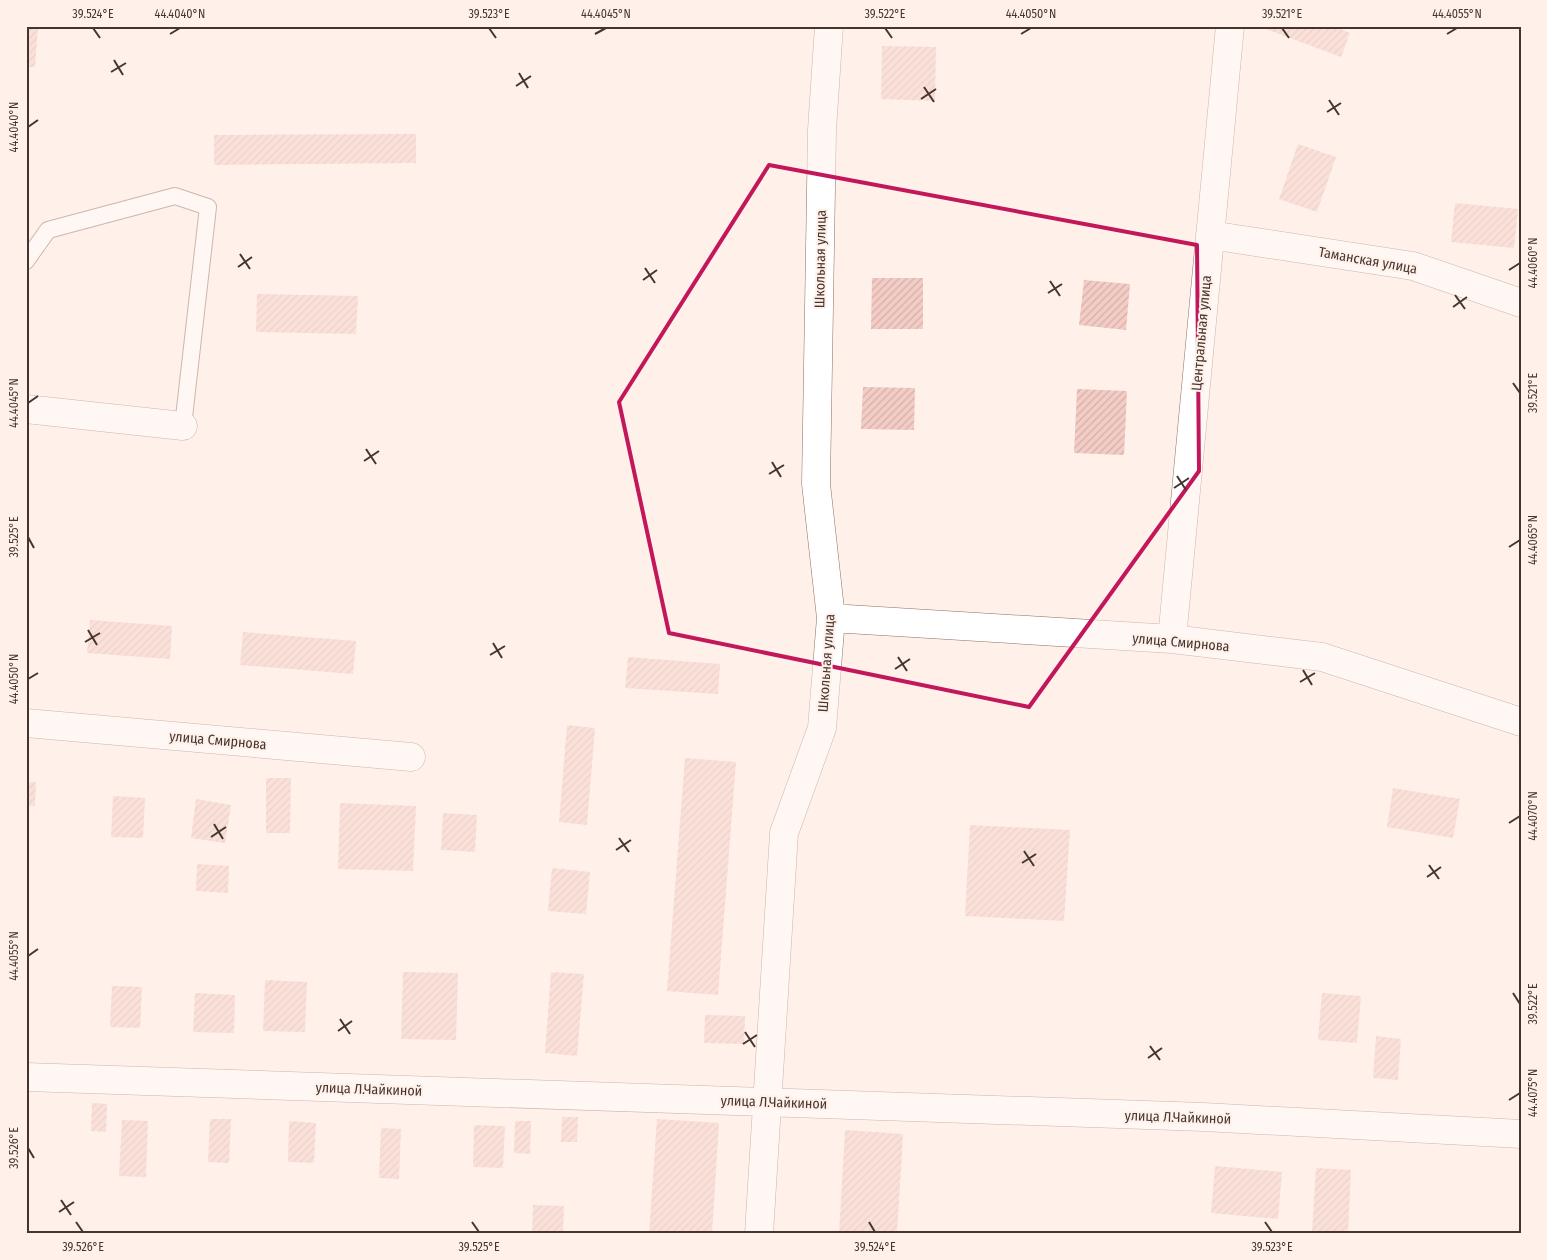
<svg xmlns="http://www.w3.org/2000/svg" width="1547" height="1260" font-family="'Fira Sans Condensed',sans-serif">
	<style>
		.building { fill: url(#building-hatch) }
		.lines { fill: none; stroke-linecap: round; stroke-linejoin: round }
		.lane-casing { stroke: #8f7060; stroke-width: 18 }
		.street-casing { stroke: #8f7060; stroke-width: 29 }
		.lane { stroke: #fff; stroke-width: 16 }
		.street { stroke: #fff; stroke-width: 28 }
		.marked { fill: none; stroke: #c2185b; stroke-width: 4; stroke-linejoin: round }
		.ticks { fill: none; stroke: #44362f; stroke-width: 2 }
		.labels { text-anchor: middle; stroke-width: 4; stroke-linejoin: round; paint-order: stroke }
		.street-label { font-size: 14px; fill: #44362f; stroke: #fff0e9 }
		.neatline { fill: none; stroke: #44362f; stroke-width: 2 }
		.ticks-label { font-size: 12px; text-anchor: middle; fill: #44362f }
	</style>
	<defs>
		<pattern id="building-hatch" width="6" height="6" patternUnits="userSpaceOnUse" patternTransform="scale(1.25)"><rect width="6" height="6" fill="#f3ccc5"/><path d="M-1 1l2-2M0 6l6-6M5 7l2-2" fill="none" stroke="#d2b0aa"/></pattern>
	</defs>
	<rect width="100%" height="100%" fill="#fff0e9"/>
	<!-- building -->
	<path class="building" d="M 26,26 L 38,26 L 35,67 L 26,67 Z
		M 1258,26 L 1333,26 L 1350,33 L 1341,57 Z
		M 882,46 L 936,47 L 935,101 L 881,99 Z
		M 416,134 L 416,163 L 214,165 L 214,135 Z
		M 1298,144 L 1336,157 L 1317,212 L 1279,199 Z
		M 1455,203 L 1518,209 L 1514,248 L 1451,242 Z
		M 872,278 L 923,278 L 923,329 L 871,329 Z
		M 1084,280 L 1130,284 L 1126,330 L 1079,325 Z
		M 257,294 L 358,296 L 356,334 L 256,332 Z
		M 863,387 L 915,388 L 914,430 L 861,429 Z
		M 1077,389 L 1127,391 L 1124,455 L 1074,453 Z
		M 90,620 L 172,626 L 170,659 L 87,653 Z
		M 243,632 L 356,641 L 353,674 L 240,665 Z
		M 628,657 L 720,664 L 718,694 L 625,688 Z
		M 567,725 L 595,728 L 587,825 L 559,822 Z
		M 685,758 L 736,762 L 718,995 L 667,991 Z
		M 266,778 L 291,778 L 290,833 L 266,833 Z
		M 26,782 L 36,782 L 35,806 L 26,806 Z
		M 1393,788 L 1460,799 L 1453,838 L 1387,827 Z
		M 113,796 L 145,798 L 143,838 L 111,837 Z
		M 196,799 L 231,805 L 225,843 L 191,838 Z
		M 340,803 L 416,806 L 413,871 L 338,869 Z
		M 443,813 L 477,815 L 475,852 L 441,850 Z
		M 970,825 L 1070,830 L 1064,921 L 965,916 Z
		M 197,864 L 229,866 L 228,893 L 196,891 Z
		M 552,868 L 590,872 L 586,914 L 548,911 Z
		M 403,972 L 458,973 L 456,1040 L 401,1039 Z
		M 551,972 L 584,974 L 577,1056 L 545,1053 Z
		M 265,980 L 307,982 L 305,1032 L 263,1031 Z
		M 112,986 L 142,987 L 140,1028 L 110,1027 Z
		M 195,993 L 235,995 L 234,1033 L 193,1032 Z
		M 1322,993 L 1361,996 L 1357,1043 L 1318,1040 Z
		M 705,1015 L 745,1016 L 744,1044 L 704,1043 Z
		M 1376,1036 L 1401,1039 L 1398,1080 L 1373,1078 Z
		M 92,1103 L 107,1104 L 106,1132 L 91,1131 Z
		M 562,1117 L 578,1117 L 577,1142 L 561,1142 Z
		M 210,1119 L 231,1119 L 229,1163 L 208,1162 Z
		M 657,1119 L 719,1123 L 712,1234 L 649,1234 Z
		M 122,1120 L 148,1121 L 146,1177 L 119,1176 Z
		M 289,1121 L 316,1123 L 314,1163 L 288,1162 Z
		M 515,1121 L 531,1121 L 530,1154 L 514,1153 Z
		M 474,1125 L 505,1126 L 503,1168 L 473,1167 Z
		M 381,1128 L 401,1129 L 399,1179 L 379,1178 Z
		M 845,1130 L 903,1134 L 897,1234 L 839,1234 Z
		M 1215,1166 L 1282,1172 L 1278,1219 L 1211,1213 Z
		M 1316,1168 L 1351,1170 L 1348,1234 L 1312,1232 Z
		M 533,1205 L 564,1206 L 563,1234 L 532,1234 Z"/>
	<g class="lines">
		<defs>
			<path id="lane" d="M 26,261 L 48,230 L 175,196 L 208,207 L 183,426"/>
			<path id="street" d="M 1210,235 L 1413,266 L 1521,303
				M 26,409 L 183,426
				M 831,618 L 1172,639 L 1322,657 L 1521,722
				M 1172,639 L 1230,26
				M 26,723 L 411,757
				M 26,1077 L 1204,1117 L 1521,1134
				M 759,1234 L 784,833 L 822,728 L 831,618 L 816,484 L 822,130 L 829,26"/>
		</defs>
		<!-- lane casing -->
		<use href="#lane" class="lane-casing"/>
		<!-- street casing -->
		<use href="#street" class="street-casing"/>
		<!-- lane -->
		<use href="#lane" class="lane"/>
		<!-- street -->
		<use href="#street" class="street"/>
	</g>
	<!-- marked area -->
	<path d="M0 0H1547V1260H0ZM 769,165 L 1197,245 L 1199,471 L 1029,707 L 669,633 L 619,402 Z" fill="#fff0e9" fill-opacity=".55" fill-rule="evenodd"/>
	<path class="marked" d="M 769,165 L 1197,245 L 1199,471 L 1029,707 L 669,633 L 619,402 Z"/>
	<!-- ticks -->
	<path class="ticks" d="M 93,28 L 100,38M 489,28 L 496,38M 885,28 L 892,38M 1282,28 L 1289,38M 170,34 L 180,28M 595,34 L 606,28M 1021,34 L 1031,28M 1447,34 L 1457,28M 114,60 L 123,75M 111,72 L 126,63M 519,73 L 528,88M 516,86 L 531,76M 924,87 L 934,102M 921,99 L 936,89M 1329,100 L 1339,115M 1327,112 L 1341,103M 28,127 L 38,120M 240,254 L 250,269M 238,267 L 252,257M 645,268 L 655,283M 1509,270 L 1520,263M 643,280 L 657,270M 1050,281 L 1060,296M 1048,293 L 1062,284M 1455,295 L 1465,309M 1453,307 L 1467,297M 1513,383 L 1520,393M 28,403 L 38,396M 366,449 L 376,464M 364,461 L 379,451M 772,462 L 781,477M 769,474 L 784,465M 1177,476 L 1186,490M 1174,488 L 1189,478M 28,537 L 34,548M 1509,547 L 1520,540M 88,630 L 97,645M 85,642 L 100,633M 493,643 L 502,658M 490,655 L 505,646M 898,657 L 907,671M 895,669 L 910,659M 1303,670 L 1312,685M 28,679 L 38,673M 1300,682 L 1315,673M 1509,823 L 1520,816M 214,824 L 223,839M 211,837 L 226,827M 619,838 L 629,852M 616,850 L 631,840M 1024,851 L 1034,866M 1022,863 L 1036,854M 1429,865 L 1439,879M 1427,877 L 1441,867M 28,956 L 38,949M 1513,993 L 1520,1004M 340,1019 L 350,1034M 338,1031 L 352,1021M 745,1032 L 755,1047M 743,1044 L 757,1035M 1150,1046 L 1160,1060M 1148,1058 L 1162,1048M 1509,1100 L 1520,1093M 28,1148 L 34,1158M 61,1200 L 71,1215M 59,1212 L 74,1202M 76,1222 L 83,1232M 472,1222 L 479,1232M 869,1222 L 875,1232M 1265,1222 L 1272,1232"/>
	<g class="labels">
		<!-- street labels -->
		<g class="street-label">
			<text transform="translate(820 259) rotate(-89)" y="5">Школьная улица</text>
			<text transform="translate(1368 260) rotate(10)" y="5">Таманская улица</text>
			<text transform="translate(1201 333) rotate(-85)" y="5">Центральная улица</text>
			<text transform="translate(1181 642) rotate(5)" y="5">улица Смирнова</text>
			<text transform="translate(826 663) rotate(-86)" y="5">Школьная улица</text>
			<text transform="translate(218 740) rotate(5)" y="5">улица Смирнова</text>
			<text transform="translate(369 1089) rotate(2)" y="5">улица Л.Чайкиной</text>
			<text transform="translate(774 1102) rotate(2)" y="5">улица Л.Чайкиной</text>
			<text transform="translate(1178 1117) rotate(2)" y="5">улица Л.Чайкиной</text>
		</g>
	</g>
	<!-- border -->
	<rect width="1547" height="1260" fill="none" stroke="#fff0e9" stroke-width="55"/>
	<rect x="28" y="28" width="1492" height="1204" class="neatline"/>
	<g class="ticks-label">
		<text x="93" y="18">39.524°E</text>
		<text x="180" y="18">44.4040°N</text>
		<text x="489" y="18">39.523°E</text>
		<text x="606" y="18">44.4045°N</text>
		<text x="885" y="18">39.522°E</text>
		<text x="1031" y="18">44.4050°N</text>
		<text x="1282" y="18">39.521°E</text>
		<text x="1457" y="18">44.4055°N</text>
		<text transform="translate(14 127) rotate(-90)" y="4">44.4040°N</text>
		<text transform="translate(1533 263) rotate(-90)" y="4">44.4060°N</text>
		<text transform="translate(1533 393) rotate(-90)" y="4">39.521°E</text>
		<text transform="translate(14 403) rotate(-90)" y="4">44.4045°N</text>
		<text transform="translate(14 537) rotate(-90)" y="4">39.525°E</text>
		<text transform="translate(1533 540) rotate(-90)" y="4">44.4065°N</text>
		<text transform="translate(14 679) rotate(-90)" y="4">44.4050°N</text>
		<text transform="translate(1533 816) rotate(-90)" y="4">44.4070°N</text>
		<text transform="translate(14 956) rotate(-90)" y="4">44.4055°N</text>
		<text transform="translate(1533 1004) rotate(-90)" y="4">39.522°E</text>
		<text transform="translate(1533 1093) rotate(-90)" y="4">44.4075°N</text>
		<text transform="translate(14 1148) rotate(-90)" y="4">39.526°E</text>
		<text x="83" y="1251">39.526°E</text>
		<text x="479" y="1251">39.525°E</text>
		<text x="875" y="1251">39.524°E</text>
		<text x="1272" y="1251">39.523°E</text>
	</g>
</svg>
